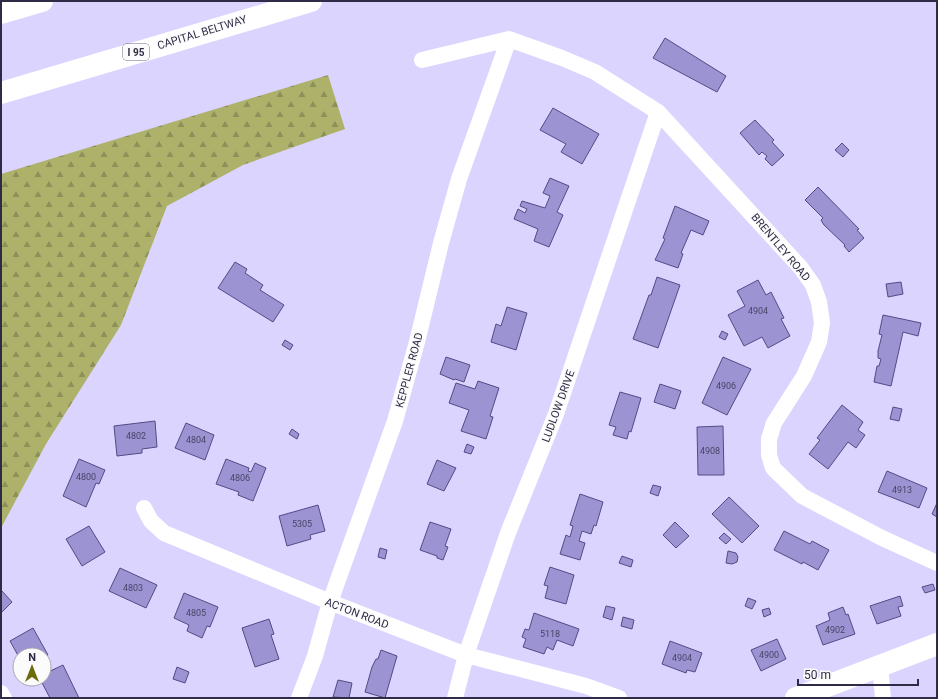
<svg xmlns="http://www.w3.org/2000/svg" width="938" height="699" font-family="Roboto,sans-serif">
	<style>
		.forest { fill: url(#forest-firs) }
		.building { fill: #9c93d2; stroke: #554a86 }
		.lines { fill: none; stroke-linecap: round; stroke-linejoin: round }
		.street { stroke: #fff; stroke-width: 16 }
		.secondary { stroke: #fff; stroke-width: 22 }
		.highway { stroke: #fff; stroke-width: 22 }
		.labels { text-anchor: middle; stroke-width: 3; stroke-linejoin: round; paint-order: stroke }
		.number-label { font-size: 9px; fill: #4a4468 }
		.shield { fill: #fbfbfb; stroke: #6c697c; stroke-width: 1 }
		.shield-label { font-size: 10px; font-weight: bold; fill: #2f2a45 }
		.street-label { font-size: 11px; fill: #2f2a45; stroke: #fbfbfb }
	</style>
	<defs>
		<pattern id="forest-firs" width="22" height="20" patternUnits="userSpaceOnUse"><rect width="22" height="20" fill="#adb16a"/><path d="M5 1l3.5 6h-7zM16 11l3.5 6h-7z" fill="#8d9059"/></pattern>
	</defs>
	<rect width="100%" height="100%" fill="#dad4ff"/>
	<!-- forest -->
	<path class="forest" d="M 328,75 L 345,129 L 243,165 L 167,206 L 121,325 L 46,444 L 1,528 L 1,174 Z"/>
	<!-- building -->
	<path class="building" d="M 665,38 L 726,76 L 717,92 L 653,58 Z
		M 553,108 L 599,134 L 582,164 L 561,152 L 566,144 L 540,130 Z
		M 755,120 L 774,140 L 772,142 L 784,155 L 772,166 L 765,159 L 767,156 L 762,152 L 759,155 L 740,133 Z
		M 842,143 L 849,150 L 843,157 L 835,150 Z
		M 550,178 L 569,186 L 557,212 L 563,215 L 549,247 L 534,241 L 538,229 L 514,219 L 518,209 L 525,213 L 527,209 L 520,206 L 522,201 L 545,208 L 550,196 L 543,193 Z
		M 818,187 L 859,229 L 857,230 L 864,238 L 849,252 L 844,246 L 845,245 L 824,225 L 821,220 L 823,218 L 805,200 Z
		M 675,206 L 709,221 L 703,235 L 691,230 L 681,253 L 683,254 L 678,268 L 655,260 L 665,239 L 663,238 Z
		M 235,262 L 247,269 L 245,273 L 263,285 L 260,290 L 284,305 L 273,322 L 218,288 Z
		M 657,277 L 680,285 L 658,348 L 633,339 L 649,295 L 651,295 Z
		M 758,280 L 766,295 L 771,292 L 784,318 L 781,319 L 790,336 L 768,348 L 762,337 L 744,346 L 728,315 L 745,306 L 737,291 Z
		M 901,282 L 903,294 L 888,297 L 886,284 Z
		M 507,307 L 527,313 L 516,350 L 491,342 L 496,324 L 501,326 Z
		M 883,315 L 921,323 L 918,336 L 903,332 L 891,386 L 874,382 L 877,366 L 879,366 L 881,359 L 878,358 L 878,351 L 882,335 L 879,334 Z
		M 722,331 L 728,334 L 725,340 L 719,337 Z
		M 285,340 L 293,345 L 290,350 L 282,345 Z
		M 446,357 L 470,365 L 464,382 L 455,379 L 454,380 L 440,374 Z
		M 723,357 L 751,369 L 727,415 L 702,403 Z
		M 478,381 L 499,388 L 490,416 L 493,417 L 486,439 L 461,431 L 469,410 L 449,403 L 456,383 L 475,389 Z
		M 660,384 L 681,391 L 675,409 L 654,402 Z
		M 620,392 L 641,398 L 631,432 L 629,431 L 627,439 L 613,435 L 616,427 L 609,425 Z
		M 842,405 L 863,422 L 858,430 L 865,435 L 856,448 L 848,442 L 828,469 L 809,454 L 820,440 L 817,438 Z
		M 893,407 L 902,409 L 899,421 L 890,419 Z
		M 155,421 L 157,447 L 142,449 L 142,453 L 117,456 L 114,426 Z
		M 186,423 L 214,435 L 205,460 L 175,448 Z
		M 723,426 L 724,475 L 698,475 L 697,427 Z
		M 292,429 L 299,434 L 297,439 L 289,434 Z
		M 467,444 L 474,447 L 471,454 L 464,452 Z
		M 79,459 L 105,470 L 99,484 L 96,483 L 86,507 L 63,496 Z
		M 226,459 L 249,468 L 248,471 L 251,472 L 255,463 L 266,468 L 253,501 L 238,495 L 239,492 L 216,484 Z
		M 437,460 L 456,468 L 444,491 L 427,484 Z
		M 887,471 L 927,488 L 919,508 L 878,492 Z
		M 653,485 L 661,487 L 658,496 L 650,493 Z
		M 580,494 L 603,502 L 596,526 L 594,525 L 591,534 L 582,531 L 579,541 L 585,543 L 580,560 L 560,554 L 566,535 L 570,537 L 573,526 L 570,525 Z
		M 729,497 L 759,526 L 742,543 L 712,514 Z
		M 937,503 L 937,517 L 932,514 Z
		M 318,505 L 325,531 L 310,535 L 311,539 L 287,546 L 279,516 Z
		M 430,522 L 451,529 L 445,546 L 448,547 L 443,560 L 437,558 L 437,556 L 420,550 Z
		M 675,522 L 689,536 L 676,548 L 663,535 Z
		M 89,526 L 105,552 L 82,566 L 66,539 Z
		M 784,531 L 810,544 L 812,541 L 829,550 L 818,570 L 803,562 L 802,564 L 774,550 Z
		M 724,533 L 731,539 L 726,544 L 719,538 Z
		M 380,548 L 387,550 L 385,559 L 378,557 Z
		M 728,551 L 736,553 L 738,557 L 737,562 L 732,564 L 726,563 Z
		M 622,556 L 633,560 L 631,567 L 619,563 Z
		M 550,567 L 574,575 L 566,604 L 545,598 L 548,586 L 544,585 Z
		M 120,568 L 157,585 L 146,608 L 109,591 Z
		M 933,584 L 935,590 L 925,593 L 922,587 Z
		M 1,590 L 12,602 L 1,613 Z
		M 184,593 L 218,607 L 210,627 L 207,626 L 202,638 L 187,631 L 189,625 L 174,618 Z
		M 900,596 L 903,606 L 898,607 L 901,616 L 877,624 L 870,606 Z
		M 748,598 L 756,601 L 752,609 L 745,606 Z
		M 606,606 L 615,608 L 612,620 L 603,617 Z
		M 843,607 L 846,615 L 848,614 L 855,634 L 823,645 L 816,626 L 830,620 L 828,613 Z
		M 769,608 L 771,614 L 764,617 L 762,610 Z
		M 534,613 L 579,629 L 573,646 L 557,640 L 553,650 L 547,647 L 544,654 L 523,647 L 526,639 L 522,637 L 525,629 L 529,630 Z
		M 623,617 L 634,620 L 632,629 L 621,626 Z
		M 269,619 L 274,634 L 271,635 L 279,659 L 255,667 L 242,628 Z
		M 33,628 L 48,655 L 44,657 L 44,655 L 20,655 L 20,659 L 10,641 Z
		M 777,639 L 786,659 L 761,671 L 751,650 Z
		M 670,641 L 702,653 L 695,672 L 687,670 L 686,673 L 662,664 Z
		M 381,650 L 397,656 L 385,698 L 365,692 L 372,667 L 376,659 L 378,659 Z
		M 63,665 L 79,698 L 50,698 L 40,679 L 44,679 L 44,674 Z
		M 177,667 L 189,672 L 185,683 L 173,679 Z
		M 338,680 L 352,683 L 349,698 L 333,697 Z"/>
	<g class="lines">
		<!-- street -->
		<path class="street" d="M 422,60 L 509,39 L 562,58 L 595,72 L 658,112 L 801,268 L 813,285 L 819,302 L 822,323 L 819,342 L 804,376 L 774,423 L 769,439 L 769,455 L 773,468 L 802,496 L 882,538 L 937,563
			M 144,508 L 151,521 L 164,533 L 330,602 L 466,655 L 586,686 L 619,698
			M 880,665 L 883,698
			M 1,693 L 4,698
			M 299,698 L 315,656 L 330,602 L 395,421 L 417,342 L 441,243 L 459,179 L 509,39
			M 455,698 L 466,655 L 508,533 L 556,414 L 658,112"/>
		<!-- secondary -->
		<path class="secondary" d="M 796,698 L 937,644"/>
		<!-- highway -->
		<path class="highway" d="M 1,13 L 42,1
			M 1,93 L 311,1"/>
	</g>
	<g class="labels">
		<!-- number labels -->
		<g class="number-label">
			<text x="758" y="314">4904</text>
			<text x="726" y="389">4906</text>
			<text x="136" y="439">4802</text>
			<text x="196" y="443">4804</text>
			<text x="710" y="454">4908</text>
			<text x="86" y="480">4800</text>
			<text x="240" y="481">4806</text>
			<text x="902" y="493">4913</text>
			<text x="302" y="527">5305</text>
			<text x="133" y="591">4803</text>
			<text x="196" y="616">4805</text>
			<text x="835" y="633">4902</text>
			<text x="550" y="637">5118</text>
			<text x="769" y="658">4900</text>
			<text x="682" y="661">4904</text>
		</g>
		<!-- shield labels -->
		<rect class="shield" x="123" y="44" width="26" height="16" rx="3"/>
		<g class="shield-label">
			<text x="136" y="56">I 95</text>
		</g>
		<!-- street labels -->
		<g class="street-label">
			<text transform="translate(202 32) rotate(-17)" y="4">CAPITAL BELTWAY</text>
			<text transform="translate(781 247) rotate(50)" y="4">BRENTLEY ROAD</text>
			<text transform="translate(409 370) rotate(-75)" y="4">KEPPLER ROAD</text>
			<text transform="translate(558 406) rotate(-70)" y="4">LUDLOW DRIVE</text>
			<text transform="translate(357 613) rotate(21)" y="4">ACTON ROAD</text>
		</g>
	</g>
	<!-- border -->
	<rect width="938" height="699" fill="none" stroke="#2f2a45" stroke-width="4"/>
	<!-- north arrow -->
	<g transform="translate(32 667)"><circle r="19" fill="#fbfbfb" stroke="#a9a7b2"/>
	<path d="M0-3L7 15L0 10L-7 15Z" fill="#6a6c0d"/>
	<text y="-6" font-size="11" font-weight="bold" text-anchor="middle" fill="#2f2a45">N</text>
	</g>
	<!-- scale -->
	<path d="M798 679v6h120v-6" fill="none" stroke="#2f2a45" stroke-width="2"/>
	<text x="804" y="679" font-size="12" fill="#2f2a45" stroke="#fbfbfb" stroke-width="3" paint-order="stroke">50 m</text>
</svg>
